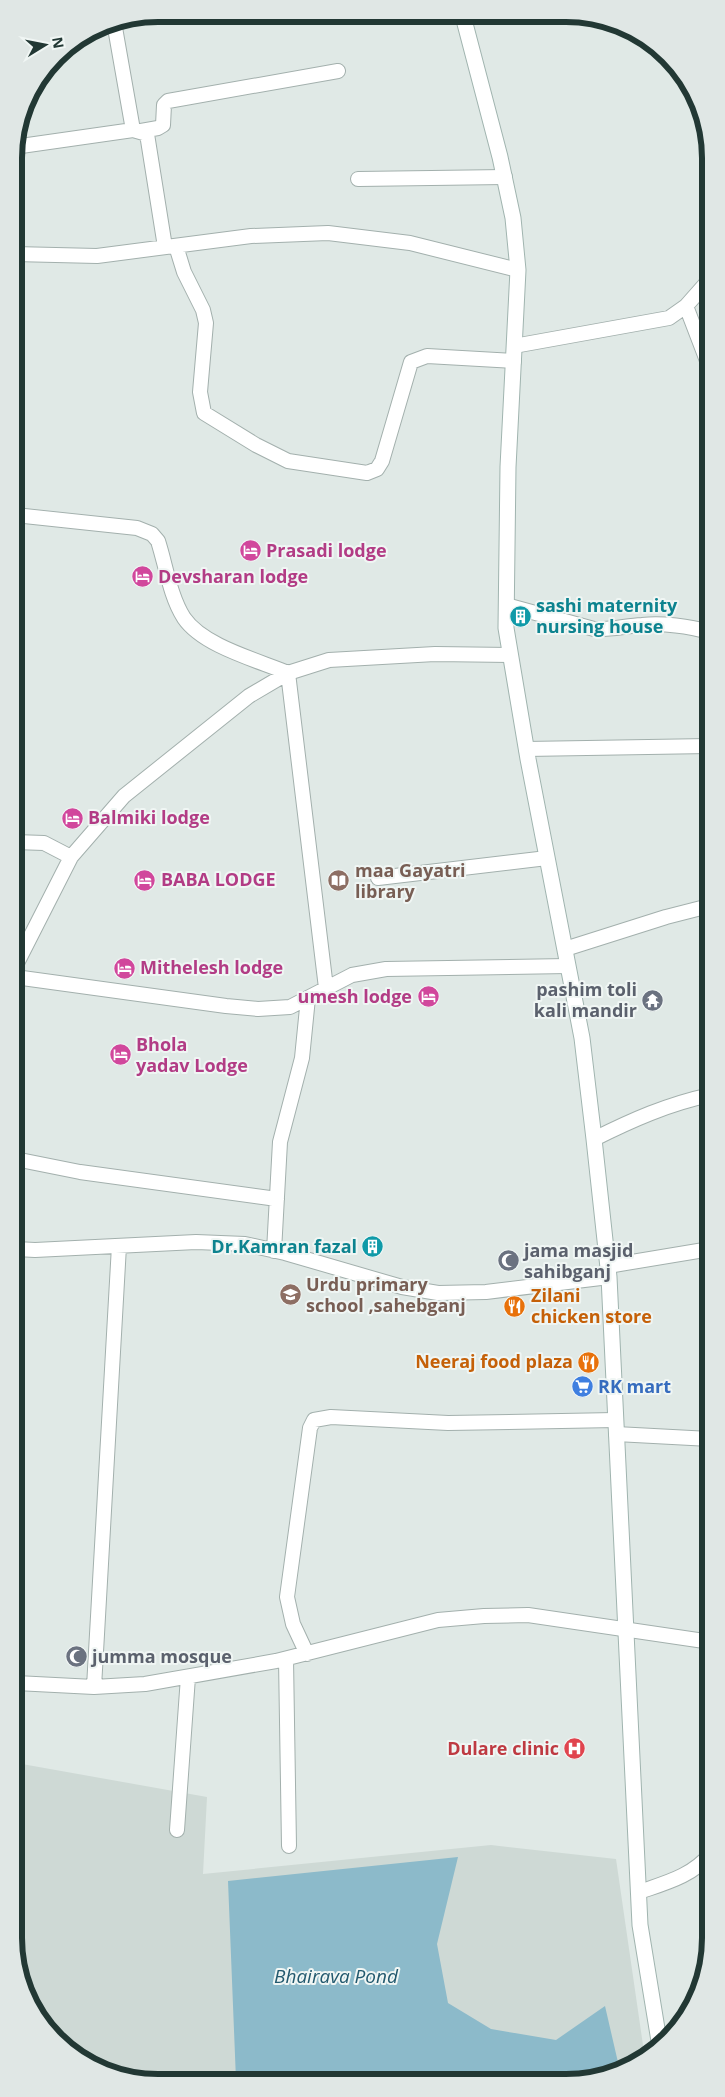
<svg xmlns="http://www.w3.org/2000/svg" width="725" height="2097" font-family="'Open Sans',sans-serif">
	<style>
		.built { fill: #ced9d5 }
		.water { fill: #8cbaca }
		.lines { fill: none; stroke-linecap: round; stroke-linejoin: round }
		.minor-casing { stroke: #a3b0ad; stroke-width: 16 }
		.secondary-casing { stroke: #a0b4af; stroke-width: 17 }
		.minor { stroke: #fff; stroke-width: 14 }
		.secondary { stroke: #fff; stroke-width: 15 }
		.labels { text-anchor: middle; stroke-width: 4; stroke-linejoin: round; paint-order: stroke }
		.hotel-label { font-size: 18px; font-weight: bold; fill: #b23c85; stroke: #f0f6f4; text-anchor: start }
		.culture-label { font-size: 18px; font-weight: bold; fill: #0d838f; stroke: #f0f6f4; text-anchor: start }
		.education-label { font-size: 18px; font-weight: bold; fill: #785e54; stroke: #f0f6f4; text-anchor: start }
		.worship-label { font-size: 18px; font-weight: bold; fill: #5b616d; stroke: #f0f6f4; text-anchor: start }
		.food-label { font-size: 18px; font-weight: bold; fill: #c56008; stroke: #f0f6f4; text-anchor: start }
		.shop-label { font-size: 18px; font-weight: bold; fill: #366cbe; stroke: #f0f6f4; text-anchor: start }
		.health-label { font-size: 18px; font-weight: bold; fill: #be3a42; stroke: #f0f6f4; text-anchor: end }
		.water-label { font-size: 19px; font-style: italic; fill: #22596e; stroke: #f0f6f4 }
		.rim { fill: none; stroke: #223834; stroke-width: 6 }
	</style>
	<rect width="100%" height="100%" fill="#e0e9e6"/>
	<!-- built -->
	<path class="built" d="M 22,1764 L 207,1797 L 203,1874 L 491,1845 L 616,1859 L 645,2059 L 639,2064 L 595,2080 L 131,2081 L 56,2041 L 17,1967 L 16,1765 Z"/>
	<!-- water -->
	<path class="water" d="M 458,1857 L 437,1944 L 448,2003 L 491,2029 L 556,2040 L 605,2006 L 620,2071 L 595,2080 L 236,2080 L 228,1881 Z"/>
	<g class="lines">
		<defs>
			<path id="minor" d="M 114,22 L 133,130
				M 141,131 L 158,128 L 163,125 L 164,105 L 168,101 L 338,71
				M 14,147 L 133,130 L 147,134 L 165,247
				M 358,179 L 505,177
				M 176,246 L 184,272 L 203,310 L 206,323 L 200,392 L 204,413 L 256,445 L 288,461 L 367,473 L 377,469 L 382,461 L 411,362 L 427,356 L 514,361
				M 14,254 L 97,256 L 251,236 L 328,233 L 410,243 L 518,270
				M 686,306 L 709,366
				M 514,346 L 669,318 L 686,306 L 709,280
				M 15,515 L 137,528 L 152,534 L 158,541 C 166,566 170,596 184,618 C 203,646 257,660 288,673 L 326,988
				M 506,605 L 594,629 C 611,630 625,626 642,625 C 663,623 689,626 709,632
				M 526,749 L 709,746
				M 15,842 L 44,843 L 71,857
				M 378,878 L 547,858
				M 565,949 L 666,917 L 709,906
				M 15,967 L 71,857 L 124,796 L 249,696 L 288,673 L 329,660 L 435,654 L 510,655
				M 15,977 L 226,1006 L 258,1009 L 290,1007 L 352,975 L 386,969 L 568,966
				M 594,1139 C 632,1120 668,1104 710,1095
				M 15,1159 L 80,1172 L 277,1199
				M 16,1249 L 35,1250 L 196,1242 L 245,1244 L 285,1253 L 402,1287 L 438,1293 L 486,1292 L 609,1277
				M 274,1251 L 280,1142 L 302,1058 L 308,998
				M 608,1266 L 710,1249
				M 616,1434 L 710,1439
				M 307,1654 L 293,1624 L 287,1597 L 310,1428 L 314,1420 L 331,1417 L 448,1423 L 615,1420
				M 286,1659 L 289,1846
				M 16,1683 L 94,1687 L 145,1684 L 276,1661 L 438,1620 L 484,1616 L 528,1615 L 711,1642
				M 94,1687 L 119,1246
				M 177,1830 L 188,1677
				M 639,1892 C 665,1883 693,1876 711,1853"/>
			<path id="secondary" d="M 463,16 L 500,157 L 513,218 L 518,270 L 508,467 L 506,628 L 528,759 L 582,1038 L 594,1139 L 609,1277 L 640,1925 L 660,2047"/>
		</defs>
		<!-- minor casing -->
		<use href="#minor" class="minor-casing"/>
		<!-- secondary casing -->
		<use href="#secondary" class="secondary-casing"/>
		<!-- minor -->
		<use href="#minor" class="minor"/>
		<!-- secondary -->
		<use href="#secondary" class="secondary"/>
	</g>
	<!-- icons -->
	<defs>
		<symbol id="hotel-disc" viewBox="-11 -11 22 22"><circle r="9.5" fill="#d1479c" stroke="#f0f6f4"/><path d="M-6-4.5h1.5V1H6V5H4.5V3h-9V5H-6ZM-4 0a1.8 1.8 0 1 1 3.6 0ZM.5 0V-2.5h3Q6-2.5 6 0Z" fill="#fff"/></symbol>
		<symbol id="building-disc" viewBox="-11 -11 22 22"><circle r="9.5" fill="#0f9aa8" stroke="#f0f6f4"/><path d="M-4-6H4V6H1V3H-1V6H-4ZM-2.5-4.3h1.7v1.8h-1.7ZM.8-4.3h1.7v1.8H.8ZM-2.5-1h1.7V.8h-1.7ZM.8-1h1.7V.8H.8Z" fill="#fff"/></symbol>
		<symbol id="library-disc" viewBox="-11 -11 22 22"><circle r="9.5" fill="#8d6e63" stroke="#f0f6f4"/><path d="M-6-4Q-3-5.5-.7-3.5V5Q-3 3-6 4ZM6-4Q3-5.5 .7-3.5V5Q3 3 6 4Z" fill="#fff"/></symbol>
		<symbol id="temple-disc" viewBox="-11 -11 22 22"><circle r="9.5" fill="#6b7280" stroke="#f0f6f4"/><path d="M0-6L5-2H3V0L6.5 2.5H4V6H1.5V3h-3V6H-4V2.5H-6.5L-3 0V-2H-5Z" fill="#fff"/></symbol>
		<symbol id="mosque-disc" viewBox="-11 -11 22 22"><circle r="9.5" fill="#6b7280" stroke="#f0f6f4"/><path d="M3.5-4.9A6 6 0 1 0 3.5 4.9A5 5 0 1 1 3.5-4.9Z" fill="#fff"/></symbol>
		<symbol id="school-disc" viewBox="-11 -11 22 22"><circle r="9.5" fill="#8d6e63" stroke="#f0f6f4"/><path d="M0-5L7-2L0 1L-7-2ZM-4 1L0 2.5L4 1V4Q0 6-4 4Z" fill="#fff"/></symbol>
		<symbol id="restaurant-disc" viewBox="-11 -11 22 22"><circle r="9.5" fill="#e8710a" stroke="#f0f6f4"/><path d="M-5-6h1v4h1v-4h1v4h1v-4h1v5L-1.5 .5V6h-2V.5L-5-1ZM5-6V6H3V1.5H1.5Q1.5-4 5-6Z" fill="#fff"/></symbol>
		<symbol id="supermarket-disc" viewBox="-11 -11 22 22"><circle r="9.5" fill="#3f7fe0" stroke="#f0f6f4"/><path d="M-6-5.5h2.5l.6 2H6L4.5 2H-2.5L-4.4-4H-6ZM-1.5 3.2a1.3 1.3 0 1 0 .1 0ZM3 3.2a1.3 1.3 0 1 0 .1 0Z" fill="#fff"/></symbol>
		<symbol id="hospital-disc" viewBox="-11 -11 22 22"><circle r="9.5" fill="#e0444e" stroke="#f0f6f4"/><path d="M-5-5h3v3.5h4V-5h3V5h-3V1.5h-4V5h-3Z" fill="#fff"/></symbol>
	</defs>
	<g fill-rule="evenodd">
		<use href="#hotel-disc" x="238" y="538" width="25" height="25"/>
		<use href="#hotel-disc" x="130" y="564" width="25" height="25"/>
		<use href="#building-disc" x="508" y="604" width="25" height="25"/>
		<use href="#hotel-disc" x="60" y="806" width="25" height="25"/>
		<use href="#hotel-disc" x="132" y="868" width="25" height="25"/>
		<use href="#library-disc" x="326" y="868" width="25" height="25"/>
		<use href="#hotel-disc" x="112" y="956" width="25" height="25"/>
		<use href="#hotel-disc" x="416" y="984" width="25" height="25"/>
		<use href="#temple-disc" x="640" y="988" width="25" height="25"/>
		<use href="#hotel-disc" x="108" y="1042" width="25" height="25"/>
		<use href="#building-disc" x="360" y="1234" width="25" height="25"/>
		<use href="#mosque-disc" x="496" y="1248" width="25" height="25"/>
		<use href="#school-disc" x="278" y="1282" width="25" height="25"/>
		<use href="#restaurant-disc" x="502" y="1294" width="25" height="25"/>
		<use href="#restaurant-disc" x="576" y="1350" width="25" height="25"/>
		<use href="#supermarket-disc" x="570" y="1374" width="25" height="25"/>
		<use href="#mosque-disc" x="64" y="1644" width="25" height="25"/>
		<use href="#hospital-disc" x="562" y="1736" width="25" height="25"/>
	</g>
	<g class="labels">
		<!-- hotel labels -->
		<g class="hotel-label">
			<text x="266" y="557">Prasadi lodge</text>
			<text x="158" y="583">Devsharan lodge</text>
			<text x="88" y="824">Balmiki lodge</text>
			<text x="161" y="886">BABA LODGE</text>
			<text x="140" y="974">Mithelesh lodge</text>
			<text x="412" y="1003" text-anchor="end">umesh lodge</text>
			<text x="136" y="1051">Bhola<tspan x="136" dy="21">yadav Lodge</tspan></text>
		</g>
		<!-- culture labels -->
		<g class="culture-label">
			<text x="536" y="612">sashi maternity<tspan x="536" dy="21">nursing house</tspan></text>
			<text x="357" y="1253" text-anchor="end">Dr.Kamran fazal</text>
		</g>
		<!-- education labels -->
		<g class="education-label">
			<text x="355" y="877">maa Gayatri<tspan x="355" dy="21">library</tspan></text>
			<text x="306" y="1291">Urdu primary<tspan x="306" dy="21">school ,sahebganj</tspan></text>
		</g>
		<!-- worship labels -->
		<g class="worship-label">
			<text x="637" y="996" text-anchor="end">pashim toli<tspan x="637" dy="21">kali mandir</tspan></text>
			<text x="524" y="1257">jama masjid<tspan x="524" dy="21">sahibganj</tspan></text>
			<text x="92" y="1663">jumma mosque</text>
		</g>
		<!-- food labels -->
		<g class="food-label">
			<text x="531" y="1302">Zilani<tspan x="531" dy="21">chicken store</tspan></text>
			<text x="573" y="1368" text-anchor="end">Neeraj food plaza</text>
		</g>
		<!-- shop labels -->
		<g class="shop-label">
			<text x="598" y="1393">RK mart</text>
		</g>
		<!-- health labels -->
		<g class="health-label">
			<text x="559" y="1755">Dulare clinic</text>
		</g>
		<!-- water labels -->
		<g class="water-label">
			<text x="336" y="1983">Bhairava Pond</text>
		</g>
	</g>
	<!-- crop -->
	<path d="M0 0H725V2097H0ZM158 22H566A136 136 0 0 1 702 158V1938A136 136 0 0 1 566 2074H158A136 136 0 0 1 22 1938V158A136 136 0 0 1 158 22Z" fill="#e0e7e5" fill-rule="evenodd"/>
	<path class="rim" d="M158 22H566A136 136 0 0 1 702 158V1938A136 136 0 0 1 566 2074H158A136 136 0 0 1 22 1938V158A136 136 0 0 1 158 22Z"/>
	<!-- north arrow -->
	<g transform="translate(45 45) rotate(80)" stroke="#f0f6f4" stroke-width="4" paint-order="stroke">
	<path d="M0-4L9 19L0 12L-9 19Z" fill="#223834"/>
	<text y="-8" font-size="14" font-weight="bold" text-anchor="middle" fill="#223834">N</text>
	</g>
</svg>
